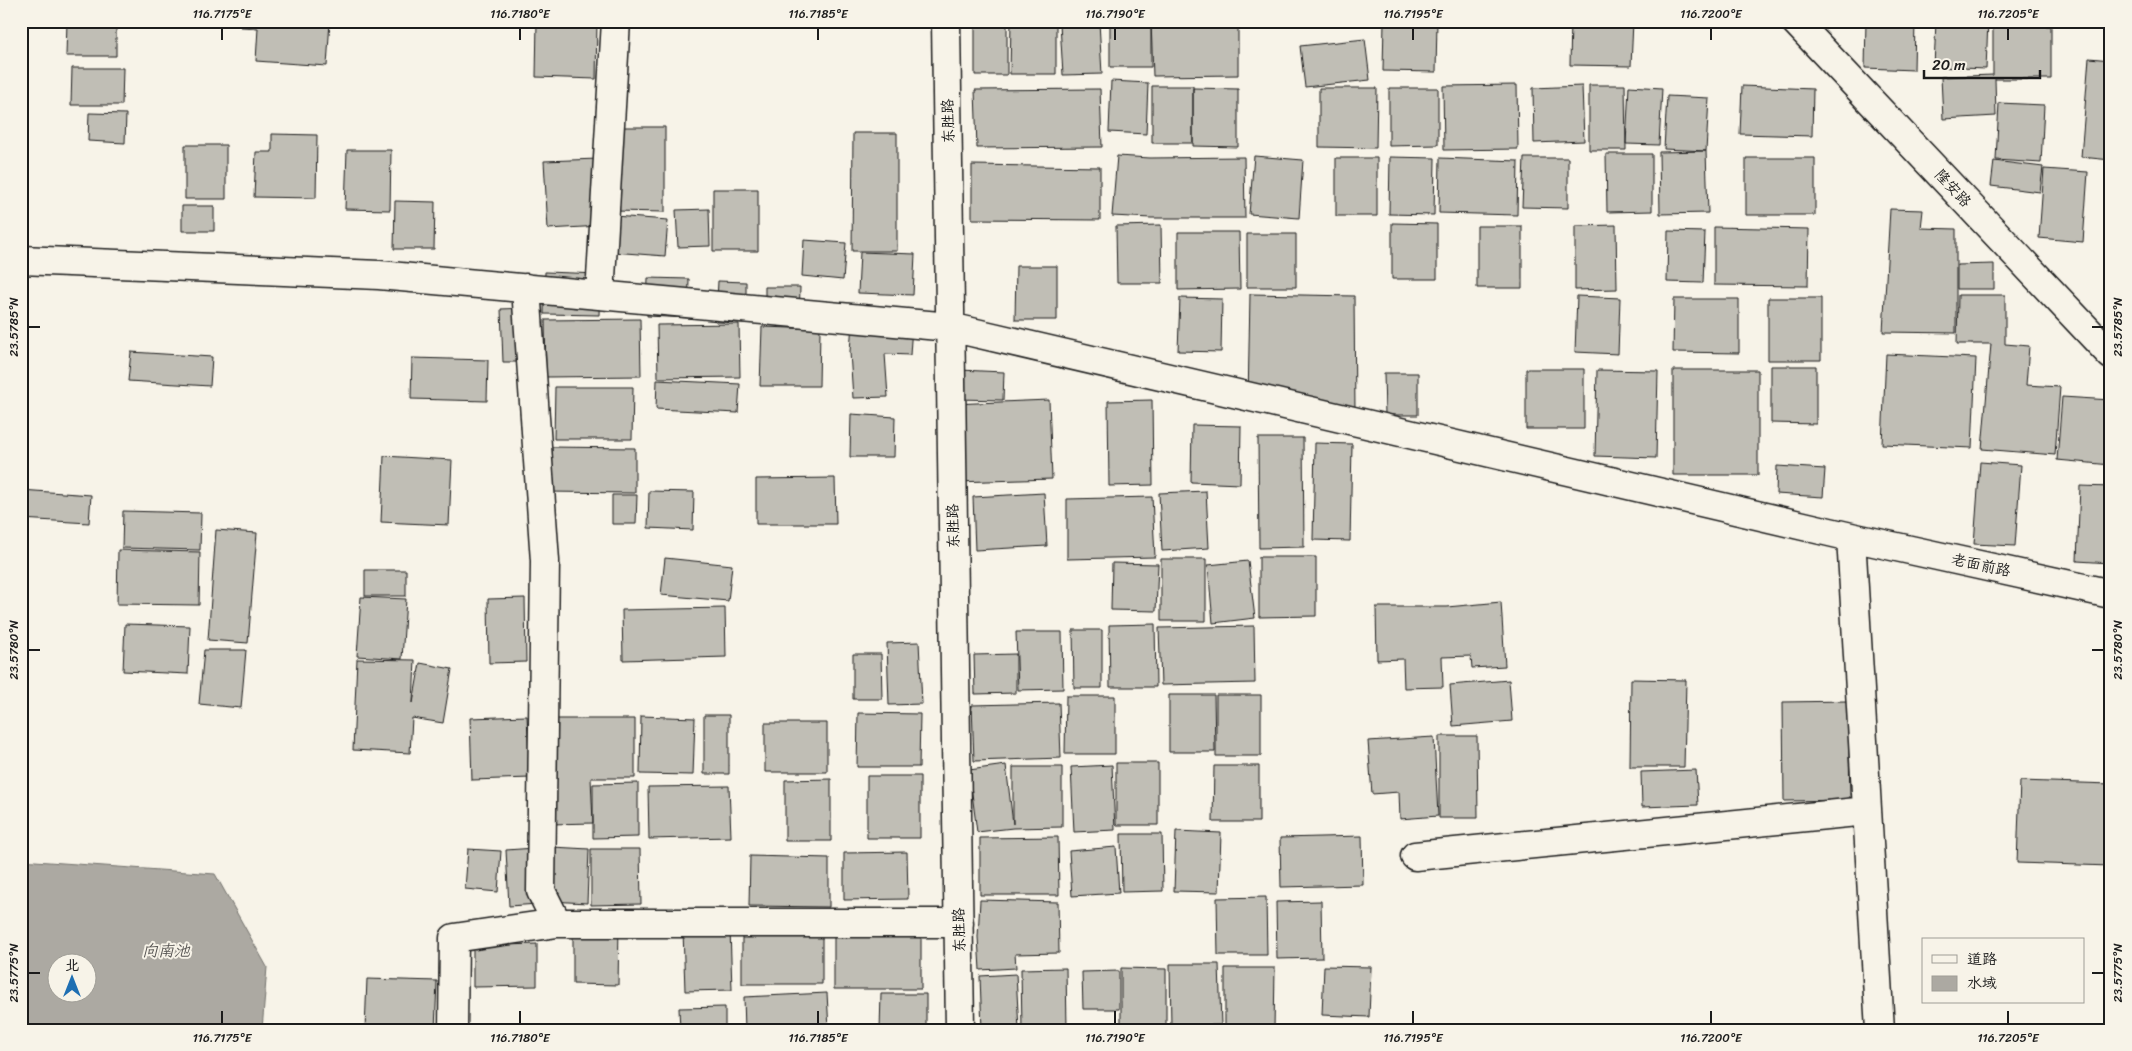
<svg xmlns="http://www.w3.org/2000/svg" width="2132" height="1051" font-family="Sriracha,'LXGW WenKai TC',sans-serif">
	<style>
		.water { fill: #aca9a2; stroke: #72716c; fill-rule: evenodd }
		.building { fill: #c0beb5; stroke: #1c1c1c }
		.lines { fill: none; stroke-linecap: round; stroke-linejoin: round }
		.minor-casing { stroke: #1c1c1c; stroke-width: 31 }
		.minor { stroke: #f7f3e8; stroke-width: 28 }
		.ticks { fill: none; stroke: #1c1c1c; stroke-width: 2 }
		.labels { text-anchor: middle; stroke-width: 4; stroke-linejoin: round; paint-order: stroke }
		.street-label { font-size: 15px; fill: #1c1c1c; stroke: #f7f3e8 }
		.water-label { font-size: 16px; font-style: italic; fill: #565452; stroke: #f7f3e8 }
		.neatline { fill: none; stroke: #1c1c1c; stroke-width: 2 }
		.ticks-label { font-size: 12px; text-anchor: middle; fill: #1c1c1c }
	</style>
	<rect width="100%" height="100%" fill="#f7f3e8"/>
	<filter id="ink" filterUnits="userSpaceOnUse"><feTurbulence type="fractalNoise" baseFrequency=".02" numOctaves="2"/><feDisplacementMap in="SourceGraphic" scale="10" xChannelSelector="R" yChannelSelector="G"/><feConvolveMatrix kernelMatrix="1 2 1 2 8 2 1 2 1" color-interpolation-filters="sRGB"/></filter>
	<g filter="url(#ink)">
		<!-- water -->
		<path class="water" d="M 21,860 L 215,874 L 267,967 L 262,1030 L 21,1030 ZM 58,964 L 88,964 L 88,994 L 58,994 Z"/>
		<!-- building -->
		<path class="building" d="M 67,21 L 116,21 L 116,56 L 66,56 Z
			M 242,21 L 330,21 L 327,66 L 256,61 L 258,28 L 241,27 Z
			M 537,21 L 597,21 L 596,79 L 536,77 Z
			M 975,21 L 1007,21 L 1007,75 L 975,75 Z
			M 1011,21 L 1056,21 L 1056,74 L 1010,74 Z
			M 1110,21 L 1151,21 L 1151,67 L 1110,67 Z
			M 1151,21 L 1238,21 L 1238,75 L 1153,76 Z
			M 1384,21 L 1437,21 L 1436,72 L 1383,71 Z
			M 1571,21 L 1633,21 L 1631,66 L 1570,65 Z
			M 1866,21 L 1915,21 L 1914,70 L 1865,68 Z
			M 1936,21 L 1988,21 L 1986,69 L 1934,67 Z
			M 1099,22 L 1102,74 L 1063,75 L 1060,24 Z
			M 1993,25 L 2051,26 L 2051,79 L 1995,79 L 1996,116 L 1943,119 L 1941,77 L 1993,75 Z
			M 1365,39 L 1370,80 L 1305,87 L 1300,46 Z
			M 2089,58 L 2111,60 L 2111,160 L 2081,157 Z
			M 72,68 L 123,68 L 122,105 L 71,105 Z
			M 1111,81 L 1148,83 L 1146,134 L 1109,132 Z
			M 1517,85 L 1518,149 L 1444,150 L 1443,86 Z
			M 1589,85 L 1625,85 L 1626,150 L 1589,150 Z
			M 1152,86 L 1193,86 L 1193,143 L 1152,143 Z
			M 1582,86 L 1584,141 L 1534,143 L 1533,88 Z
			M 1629,86 L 1662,88 L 1659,145 L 1626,144 Z
			M 1742,86 L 1813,89 L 1812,136 L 1740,134 Z
			M 1193,88 L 1238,89 L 1238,147 L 1193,146 Z
			M 1319,88 L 1377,88 L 1376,148 L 1319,147 Z
			M 1389,88 L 1438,88 L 1438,145 L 1389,146 Z
			M 1100,89 L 1102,147 L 977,148 L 975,90 Z
			M 1667,96 L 1709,98 L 1706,151 L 1708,213 L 1660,214 L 1659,152 L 1706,151 L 1664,149 Z
			M 1999,103 L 2044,105 L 2041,163 L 1996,160 Z
			M 89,113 L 126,114 L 125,143 L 88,141 Z
			M 614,127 L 665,127 L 665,212 L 614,211 Z
			M 853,133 L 897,133 L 897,251 L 852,251 Z
			M 272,134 L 317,135 L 316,198 L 254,197 L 256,152 L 272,152 Z
			M 185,145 L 226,145 L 226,199 L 185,199 Z
			M 347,150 L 391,150 L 390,210 L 345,209 Z
			M 1606,154 L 1652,154 L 1652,211 L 1607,212 Z
			M 1117,156 L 1150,158 L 1244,157 L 1245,218 L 1151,218 L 1112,216 Z
			M 1254,156 L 1303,160 L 1299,218 L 1249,214 Z
			M 1390,157 L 1435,158 L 1434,215 L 1389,214 Z
			M 1336,158 L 1377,158 L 1377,216 L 1336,216 Z
			M 1440,158 L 1518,161 L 1517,215 L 1439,213 Z
			M 1524,158 L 1568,158 L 1568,208 L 1522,207 Z
			M 1746,158 L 1815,158 L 1815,215 L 1746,215 Z
			M 598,159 L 601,226 L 548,229 L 544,161 Z
			M 1994,161 L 2043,167 L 2040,192 L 1991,186 Z
			M 972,165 L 1100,167 L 1100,220 L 972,219 Z
			M 2044,169 L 2088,172 L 2083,242 L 2039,238 Z
			M 713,189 L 758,189 L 758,251 L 713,251 Z
			M 395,201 L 435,202 L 434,249 L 394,249 Z
			M 182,206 L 214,206 L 214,231 L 182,231 Z
			M 709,209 L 710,246 L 678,247 L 676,210 Z
			M 1890,209 L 1923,210 L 1921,228 L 1956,229 L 1956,333 L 1883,332 Z
			M 614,216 L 668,220 L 665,256 L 612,252 Z
			M 1392,223 L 1437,224 L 1437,279 L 1392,279 Z
			M 1161,225 L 1162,283 L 1117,283 L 1116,226 Z
			M 1616,225 L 1617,289 L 1575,290 L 1575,226 Z
			M 1477,226 L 1522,226 L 1522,288 L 1477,288 Z
			M 1714,227 L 1809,229 L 1808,286 L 1714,285 Z
			M 1668,231 L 1705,232 L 1703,283 L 1667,282 Z
			M 1178,232 L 1239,232 L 1240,289 L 1178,290 Z
			M 1247,234 L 1296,234 L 1296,287 L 1247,287 Z
			M 804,240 L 846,243 L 843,280 L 802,276 Z
			M 860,252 L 915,254 L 913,295 L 858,293 Z
			M 1994,264 L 1994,289 L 1957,289 L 1957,265 Z
			M 1016,266 L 1057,266 L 1057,320 L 1015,320 Z
			M 545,272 L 600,274 L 599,315 L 544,314 Z
			M 648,278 L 689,279 L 688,318 L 647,316 Z
			M 718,281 L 746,282 L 746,323 L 716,322 Z
			M 765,287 L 800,287 L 799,324 L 765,324 Z
			M 1250,294 L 1354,296 L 1355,414 L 1248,402 Z
			M 1958,295 L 2005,295 L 2005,344 L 2029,346 L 2026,385 L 2060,387 L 2055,455 L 1982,449 L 1991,344 L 1957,344 Z
			M 1577,296 L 1620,298 L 1618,354 L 1575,352 Z
			M 1180,298 L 1222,299 L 1221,352 L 1178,351 Z
			M 1768,298 L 1821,298 L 1821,360 L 1768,360 Z
			M 1674,299 L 1739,299 L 1739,353 L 1673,352 Z
			M 853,307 L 913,311 L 910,355 L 885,354 L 888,397 L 853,398 L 850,352 Z
			M 526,308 L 527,362 L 503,362 L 501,309 Z
			M 640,319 L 641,376 L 546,377 L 545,320 Z
			M 739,324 L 740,377 L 658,378 L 657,325 Z
			M 762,327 L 820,329 L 819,386 L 760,386 Z
			M 131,352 L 212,357 L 210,386 L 128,381 Z
			M 1886,354 L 1976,358 L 1972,448 L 1882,444 Z
			M 412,358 L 488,360 L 487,401 L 411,399 Z
			M 1771,366 L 1816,366 L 1816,424 L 1771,423 Z
			M 1526,369 L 1584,369 L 1584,429 L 1526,429 Z
			M 959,370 L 1004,372 L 1003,400 L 958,399 Z
			M 1597,370 L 1658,371 L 1656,458 L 1595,456 Z
			M 1673,370 L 1758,370 L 1758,475 L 1673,475 Z
			M 1384,373 L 1418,373 L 1418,415 L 1385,415 Z
			M 657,380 L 740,384 L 738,413 L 656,409 Z
			M 555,387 L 633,387 L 632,439 L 554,439 Z
			M 2062,397 L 2111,400 L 2111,465 L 2057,460 Z
			M 1049,400 L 1052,479 L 956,482 L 952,404 Z
			M 1152,400 L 1153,485 L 1109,486 L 1108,401 Z
			M 851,414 L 895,417 L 894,457 L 850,457 Z
			M 1192,425 L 1241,426 L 1240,484 L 1191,482 Z
			M 1258,438 L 1303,438 L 1304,547 L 1259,548 Z
			M 1315,443 L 1352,444 L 1350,541 L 1313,540 Z
			M 549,447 L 635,448 L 635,493 L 548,492 Z
			M 384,456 L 452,460 L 449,525 L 381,522 Z
			M 1980,462 L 2021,465 L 2015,546 L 1974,544 Z
			M 1777,466 L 1825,469 L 1823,497 L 1776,494 Z
			M 835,478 L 836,524 L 756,524 L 756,479 Z
			M 2080,486 L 2111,487 L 2111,563 L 2077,561 Z
			M 21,490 L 91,495 L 89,523 L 21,519 Z
			M 649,491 L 694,492 L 693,530 L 648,528 Z
			M 1206,491 L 1209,548 L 1162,551 L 1159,493 Z
			M 1044,493 L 1047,546 L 975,550 L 973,497 Z
			M 612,495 L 637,495 L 636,524 L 612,524 Z
			M 1152,497 L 1155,557 L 1067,559 L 1067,499 Z
			M 123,511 L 201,513 L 200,550 L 122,548 Z
			M 216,530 L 257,533 L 248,643 L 208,640 Z
			M 118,550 L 200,552 L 199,605 L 117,604 Z
			M 1259,557 L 1316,557 L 1316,616 L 1259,617 Z
			M 665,558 L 732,565 L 728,601 L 661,595 Z
			M 1161,559 L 1206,559 L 1206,621 L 1161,621 Z
			M 1248,561 L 1255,618 L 1213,623 L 1208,565 Z
			M 1112,563 L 1158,564 L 1156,611 L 1111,610 Z
			M 365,570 L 406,570 L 406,596 L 365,596 Z
			M 361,597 L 406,599 L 402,659 L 357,656 Z
			M 525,598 L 526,662 L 489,663 L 488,599 Z
			M 1501,602 L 1505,666 L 1472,668 L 1471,656 L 1442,657 L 1443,687 L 1404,688 L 1403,659 L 1377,660 L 1376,607 L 1447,607 Z
			M 725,608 L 726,657 L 623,660 L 622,610 Z
			M 125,624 L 190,626 L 188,674 L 123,671 Z
			M 1155,624 L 1156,687 L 1110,687 L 1109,625 Z
			M 1254,626 L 1255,683 L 1161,685 L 1159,628 Z
			M 1073,630 L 1102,630 L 1102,688 L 1074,688 Z
			M 1016,632 L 1062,632 L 1063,689 L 1018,690 Z
			M 919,642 L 922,704 L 889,705 L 887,643 Z
			M 204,650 L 246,650 L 241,708 L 199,704 Z
			M 853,654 L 881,654 L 882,699 L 853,699 Z
			M 1016,654 L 1016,693 L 975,694 L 974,655 Z
			M 357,659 L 415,660 L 413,703 L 420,663 L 452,669 L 443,723 L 412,718 L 410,753 L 353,750 Z
			M 1631,679 L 1686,680 L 1684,767 L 1630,767 Z
			M 1509,680 L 1512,721 L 1453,726 L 1450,685 Z
			M 1169,695 L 1214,695 L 1215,752 L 1169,752 Z
			M 1216,695 L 1261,695 L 1261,756 L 1216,756 Z
			M 1066,696 L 1115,696 L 1115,754 L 1065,754 Z
			M 1848,701 L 1850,800 L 1784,801 L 1783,702 Z
			M 1059,703 L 1061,758 L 974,761 L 972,705 Z
			M 858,713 L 920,714 L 919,767 L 857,767 Z
			M 704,715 L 729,715 L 729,774 L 704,774 Z
			M 527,716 L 530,778 L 472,780 L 470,718 Z
			M 641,716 L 695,718 L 693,775 L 640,774 Z
			M 550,719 L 635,719 L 635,778 L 591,778 L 593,823 L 550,824 Z
			M 765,723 L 827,723 L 827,772 L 765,772 Z
			M 1439,736 L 1477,736 L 1478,818 L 1439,818 Z
			M 1434,737 L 1438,816 L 1400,819 L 1399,792 L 1372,794 L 1368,741 Z
			M 1116,763 L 1158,763 L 1158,825 L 1116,825 Z
			M 1006,765 L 1013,824 L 1013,767 L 1062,767 L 1062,827 L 1013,828 L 977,832 L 969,770 Z
			M 1112,765 L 1115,830 L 1074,832 L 1071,767 Z
			M 1214,766 L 1259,766 L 1259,822 L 1213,822 Z
			M 1696,770 L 1698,805 L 1642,807 L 1641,772 Z
			M 867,776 L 920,776 L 920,838 L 867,838 Z
			M 831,779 L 831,841 L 785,841 L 785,780 Z
			M 2020,781 L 2111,784 L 2111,866 L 2017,863 Z
			M 638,783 L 638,837 L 593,838 L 593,784 Z
			M 729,786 L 731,837 L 649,839 L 648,787 Z
			M 1176,831 L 1221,833 L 1219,892 L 1174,891 Z
			M 1121,834 L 1162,834 L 1163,891 L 1122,892 Z
			M 1362,836 L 1363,885 L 1281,887 L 1280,838 Z
			M 1058,837 L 1059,895 L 980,895 L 980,838 Z
			M 552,847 L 589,849 L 587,903 L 550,901 Z
			M 1116,847 L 1119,893 L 1072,896 L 1069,851 Z
			M 535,848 L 538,904 L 509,906 L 506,850 Z
			M 468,849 L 501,851 L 498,892 L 465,889 Z
			M 591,849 L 640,849 L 641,904 L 591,905 Z
			M 907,852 L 908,899 L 844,900 L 844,853 Z
			M 750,856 L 829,858 L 829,907 L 749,906 Z
			M 1266,897 L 1267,955 L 1218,955 L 1217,898 Z
			M 980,900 L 1058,902 L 1059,953 L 1015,954 L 1016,968 L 980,970 L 978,937 Z
			M 1321,901 L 1322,958 L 1277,959 L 1276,902 Z
			M 573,927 L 619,927 L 618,985 L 573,984 Z
			M 742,927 L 822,927 L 822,984 L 742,984 Z
			M 730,929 L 732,990 L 685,991 L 683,930 Z
			M 834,935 L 921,935 L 921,989 L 834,989 Z
			M 537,944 L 537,986 L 473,987 L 473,946 Z
			M 1170,964 L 1219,964 L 1221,1025 L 1171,1026 Z
			M 1324,966 L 1371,967 L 1369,1017 L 1322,1015 Z
			M 1066,968 L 1067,1029 L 1022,1030 L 1021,969 Z
			M 1121,968 L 1166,969 L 1166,1026 L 1121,1026 Z
			M 1225,968 L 1275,968 L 1274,1030 L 1225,1029 Z
			M 1119,971 L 1119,1009 L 1083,1009 L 1082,972 Z
			M 1016,974 L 1019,1030 L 982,1030 L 980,976 Z
			M 367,979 L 437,981 L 435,1030 L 365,1030 Z
			M 827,993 L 829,1030 L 745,1030 L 744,997 Z
			M 881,994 L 926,994 L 926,1030 L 880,1030 Z
			M 725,1007 L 725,1030 L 680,1030 L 679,1008 Z"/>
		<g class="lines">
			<defs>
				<path id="minor" d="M 946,21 L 960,1030
					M 1795,21 L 2111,355
					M 21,260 L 379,275 L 950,327 L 1851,537 L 2111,594
					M 526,288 L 545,561 L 541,891 L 557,923 L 959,923
					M 600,295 L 616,21
					M 1851,537 L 1880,1030
					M 1415,856 L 1867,811
					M 453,1030 L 454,938 L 557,923"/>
			</defs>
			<!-- minor casing -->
			<use href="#minor" class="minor-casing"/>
			<!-- minor -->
			<use href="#minor" class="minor"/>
		</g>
	</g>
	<!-- ticks -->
	<path class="ticks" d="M 222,28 L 222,40M 520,28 L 520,40M 818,28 L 818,40M 1115,28 L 1115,40M 1413,28 L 1413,40M 1711,28 L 1711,40M 2008,28 L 2008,40M 28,327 L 40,327M 2092,327 L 2104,327M 28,650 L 40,650M 2092,650 L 2104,650M 28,973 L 40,973M 2092,973 L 2104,973M 222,1011 L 222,1024M 520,1011 L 520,1024M 818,1011 L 818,1024M 1115,1011 L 1115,1024M 1413,1011 L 1413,1024M 1711,1011 L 1711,1024M 2008,1011 L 2008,1024"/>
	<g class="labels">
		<!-- street labels -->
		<g class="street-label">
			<text transform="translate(948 121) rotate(-91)" y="5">东胜路</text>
			<text transform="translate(1953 188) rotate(47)" y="5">隆安路</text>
			<text transform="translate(953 526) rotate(-91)" y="5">东胜路</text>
			<text transform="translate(1981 565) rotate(12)" y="5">老面前路</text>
			<text transform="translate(959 930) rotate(-91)" y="5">东胜路</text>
		</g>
		<!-- water labels -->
		<g class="water-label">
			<text x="166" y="956">向南池</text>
		</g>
	</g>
	<!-- margin -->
	<rect width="2132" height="1051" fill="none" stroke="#f7f3e8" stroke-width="55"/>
	<!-- legend -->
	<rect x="1922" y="938" width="162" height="65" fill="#f7f3e8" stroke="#9f9d96"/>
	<rect x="1932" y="955" width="25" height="8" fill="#f7f3e8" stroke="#9f9d96"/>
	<text x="1967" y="964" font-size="15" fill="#1c1c1c">道路</text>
	<rect x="1932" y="976" width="25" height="15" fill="#aca9a2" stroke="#9f9d96"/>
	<text x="1967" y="988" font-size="15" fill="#1c1c1c">水域</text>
	<!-- north arrow -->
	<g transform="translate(72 978)"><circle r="24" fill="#f7f3e8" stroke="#9f9d96"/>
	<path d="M0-4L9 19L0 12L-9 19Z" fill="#1f6fb2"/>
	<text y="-8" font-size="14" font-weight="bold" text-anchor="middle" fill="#1c1c1c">北</text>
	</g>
	<!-- scale -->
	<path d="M1924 70v8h116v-8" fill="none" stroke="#1c1c1c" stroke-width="2.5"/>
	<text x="1932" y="70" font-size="15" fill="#1c1c1c" stroke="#f7f3e8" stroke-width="4" paint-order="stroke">20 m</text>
	<rect x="28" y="28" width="2076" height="996" class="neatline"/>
	<g class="ticks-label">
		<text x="222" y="18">116.7175°E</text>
		<text x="520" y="18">116.7180°E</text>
		<text x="818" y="18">116.7185°E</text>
		<text x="1115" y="18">116.7190°E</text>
		<text x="1413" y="18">116.7195°E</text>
		<text x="1711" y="18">116.7200°E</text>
		<text x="2008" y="18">116.7205°E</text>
		<text transform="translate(14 327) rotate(-90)" y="4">23.5785°N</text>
		<text transform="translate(2118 327) rotate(-90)" y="4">23.5785°N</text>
		<text transform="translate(14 650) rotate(-90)" y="4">23.5780°N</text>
		<text transform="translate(2118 650) rotate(-90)" y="4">23.5780°N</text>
		<text transform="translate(14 973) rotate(-90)" y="4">23.5775°N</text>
		<text transform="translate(2118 973) rotate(-90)" y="4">23.5775°N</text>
		<text x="222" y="1042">116.7175°E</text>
		<text x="520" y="1042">116.7180°E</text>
		<text x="818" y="1042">116.7185°E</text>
		<text x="1115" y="1042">116.7190°E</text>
		<text x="1413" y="1042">116.7195°E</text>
		<text x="1711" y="1042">116.7200°E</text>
		<text x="2008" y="1042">116.7205°E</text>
	</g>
</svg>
